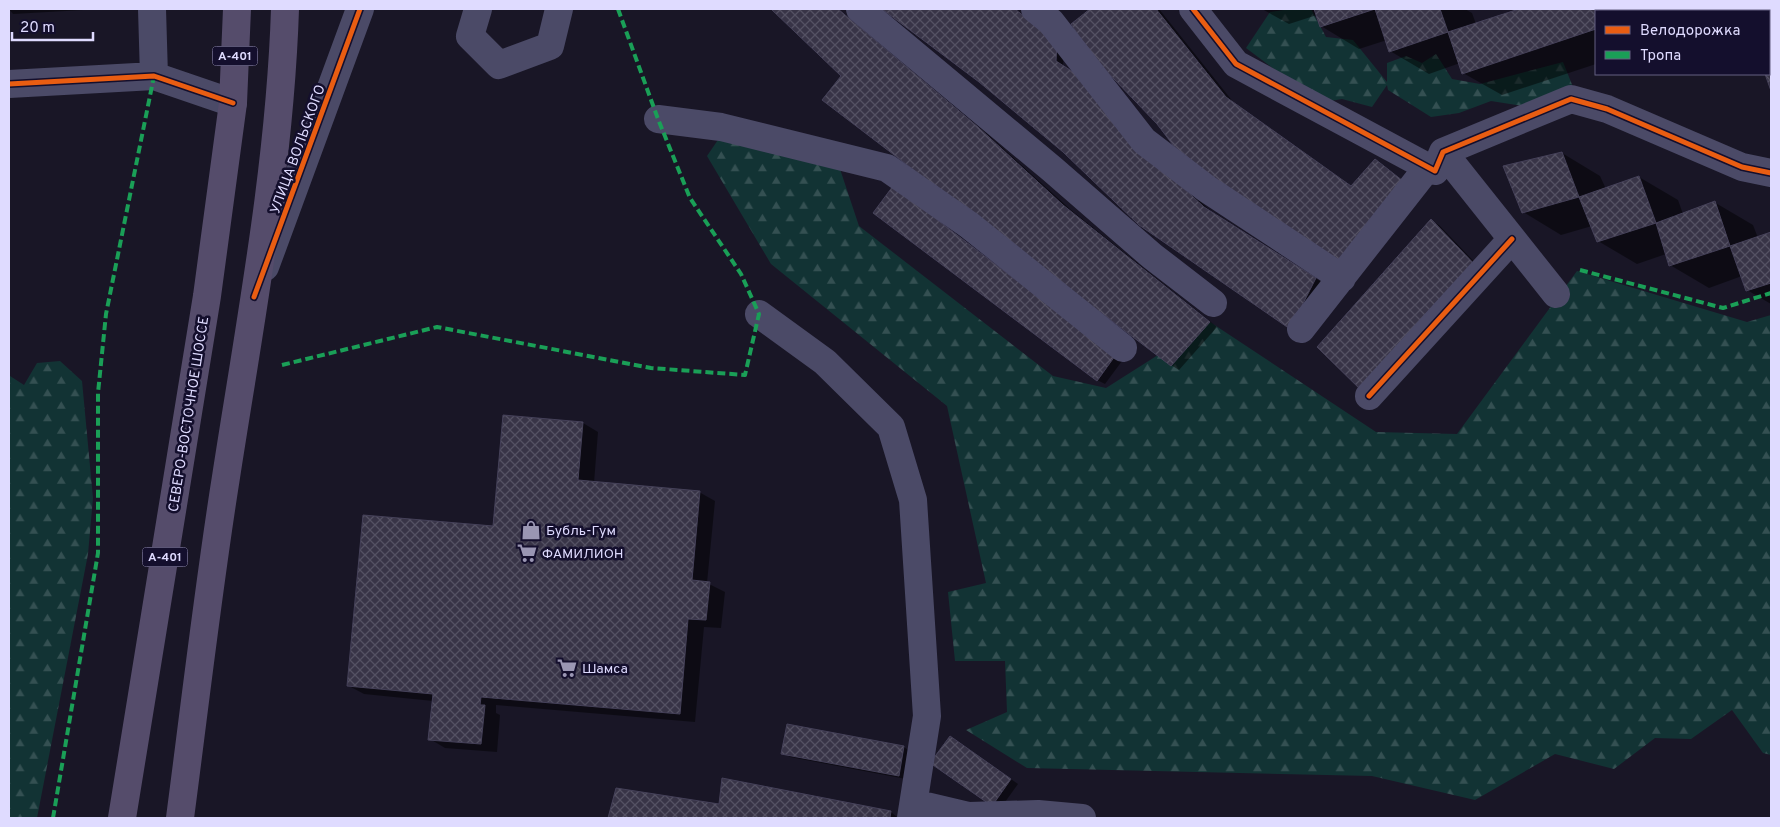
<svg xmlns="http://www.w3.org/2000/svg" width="1780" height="827" font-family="Overpass,sans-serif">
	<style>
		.forest { fill: url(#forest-firs) }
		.shadow { fill: #0007 }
		.building { fill: url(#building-cross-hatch); stroke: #454159 }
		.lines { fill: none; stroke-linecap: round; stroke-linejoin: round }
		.minor { stroke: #4b4a67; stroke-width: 28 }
		.major { stroke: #554c6b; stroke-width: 28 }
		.quiet { stroke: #1a9f57; stroke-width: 4; stroke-dasharray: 8 4; stroke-linecap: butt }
		.cycleway-casing { stroke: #140f2d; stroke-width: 8 }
		.cycleway { stroke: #e95d12; stroke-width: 5 }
		.labels { text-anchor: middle; stroke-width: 5; stroke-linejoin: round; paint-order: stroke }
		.shield { fill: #140f2d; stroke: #a29ec0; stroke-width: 1 }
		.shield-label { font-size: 12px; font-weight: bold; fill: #dfdbff }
		.street-label { font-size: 14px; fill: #dfdbff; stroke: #140f2d }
		.poi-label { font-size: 14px; fill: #dfdbff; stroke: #140f2d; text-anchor: start }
	</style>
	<defs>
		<pattern id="forest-firs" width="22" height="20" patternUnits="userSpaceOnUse" patternTransform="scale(1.25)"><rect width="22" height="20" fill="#123334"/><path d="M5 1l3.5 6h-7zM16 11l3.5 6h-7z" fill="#345052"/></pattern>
		<pattern id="building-cross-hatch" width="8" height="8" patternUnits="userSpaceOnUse" patternTransform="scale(1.25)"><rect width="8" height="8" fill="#383447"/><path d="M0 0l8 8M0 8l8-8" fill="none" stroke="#545163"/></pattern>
	</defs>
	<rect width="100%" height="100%" fill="#191626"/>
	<!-- forest -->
	<path class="forest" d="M 1291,9 L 1311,9 L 1326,37 L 1353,40 L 1387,82 L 1387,63 L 1406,56 L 1422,63 L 1436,54 L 1452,79 L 1480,84 L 1563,62 L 1573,87 L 1535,108 L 1491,101 L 1459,113 L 1431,117 L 1388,90 L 1387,85 L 1372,107 L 1342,99 L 1319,103 L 1246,48 L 1270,12 Z
		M 722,134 L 837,160 L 859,226 L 1053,376 L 1106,388 L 1210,322 L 1376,432 L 1457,434 L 1577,271 L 1747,322 L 1771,315 L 1771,755 L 1763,753 L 1732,710 L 1691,739 L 1655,738 L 1614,769 L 1555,754 L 1475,800 L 1372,776 L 1027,768 L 966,730 L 1007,712 L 1005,661 L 955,661 L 948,592 L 986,583 L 947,406 L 771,264 L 707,156 Z
		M 60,361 L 82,381 L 93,498 L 88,554 L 37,818 L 9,818 L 9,379 L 10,376 L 24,385 L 37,363 Z"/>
	<!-- shadow -->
	<path class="shadow" d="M 9,9 L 101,9 L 13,14 Z
		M 773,9 L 838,9 L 986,133 L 1071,210 L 1217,327 L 1179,370 L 1171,365 L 843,76 Z
		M 884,9 L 1016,9 L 1064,49 L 1063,66 L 1151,158 L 1212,212 L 1323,283 L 1298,332 L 1063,151 L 980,81 Z
		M 1092,9 L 1159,9 L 1234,103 L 1352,187 L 1375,160 L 1410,186 L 1353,268 L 1073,24 Z
		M 1262,9 L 1465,9 L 1472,13 L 1476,24 L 1523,9 L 1762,9 L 1755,11 L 1596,11 L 1596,64 L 1502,95 L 1463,73 L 1460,63 L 1429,74 L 1390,51 L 1387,40 L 1359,49 L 1321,26 L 1317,15 L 1289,24 Z
		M 1769,31 L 1771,31 L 1771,87 L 1767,74 L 1769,74 Z
		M 1562,153 L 1600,176 L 1606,189 L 1639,177 L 1678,200 L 1683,214 L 1714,202 L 1753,225 L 1758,238 L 1771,233 L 1771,304 L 1747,290 L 1742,276 L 1709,288 L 1670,265 L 1666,254 L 1637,264 L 1598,241 L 1592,226 L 1561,235 L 1523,212 Z
		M 875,213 L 1122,361 L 1105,384 L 1097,380 Z
		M 1431,221 L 1439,225 L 1487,275 L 1366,394 Z
		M 583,423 L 598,432 L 594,483 L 699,492 L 715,501 L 707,583 L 725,592 L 721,628 L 704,627 L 695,722 L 496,705 L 496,713 L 500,715 L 497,752 L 445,748 L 430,739 L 433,701 L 364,694 L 349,686 L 495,528 Z
		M 957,741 L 1018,784 L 1000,809 Z
		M 904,747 L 911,752 L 906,779 L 790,757 L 783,753 Z
		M 723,779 L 891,812 L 898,818 L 609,818 L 617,789 L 721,806 Z"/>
	<!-- building -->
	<path class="building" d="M 771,9 L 838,9 L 978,127 L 1063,205 L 1210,322 L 1171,366 L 822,100 L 841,76 Z
		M 882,9 L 1015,9 L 1057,43 L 1056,61 L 1087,81 L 1144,152 L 1204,207 L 1316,278 L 1290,329 L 1139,225 L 1063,152 L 979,82 Z
		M 1090,9 L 1156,9 L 1226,97 L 1351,186 L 1375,159 L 1403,181 L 1345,264 L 1214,180 L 1173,145 L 1157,124 L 1093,57 L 1071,24 Z
		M 1314,9 L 1375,9 L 1320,27 Z
		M 1375,9 L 1440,9 L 1448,32 L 1389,52 Z
		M 1519,9 L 1658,9 L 1651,11 L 1596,11 L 1596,29 L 1462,74 L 1448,32 Z
		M 1771,29 L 1771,91 L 1765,74 L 1769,74 L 1769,30 Z
		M 1562,152 L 1579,197 L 1522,213 L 1503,166 Z
		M 1639,176 L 1656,223 L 1597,242 L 1579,197 Z
		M 893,186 L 1115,356 L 1097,381 L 873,213 Z
		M 1715,201 L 1730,246 L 1669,266 L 1656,223 Z
		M 1431,219 L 1480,270 L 1366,395 L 1317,347 Z
		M 1771,232 L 1771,283 L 1746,291 L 1730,246 Z
		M 503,415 L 583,422 L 578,480 L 700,491 L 692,580 L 710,582 L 706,620 L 688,619 L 680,714 L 481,697 L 480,705 L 485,705 L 481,744 L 428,740 L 433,694 L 347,686 L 363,515 L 493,526 Z
		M 787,724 L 904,746 L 899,776 L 781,754 Z
		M 950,736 L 1011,779 L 992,806 L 930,763 Z
		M 722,778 L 891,811 L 890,818 L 608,818 L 616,788 L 719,804 Z"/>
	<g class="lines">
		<!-- minor -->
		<path class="minor" d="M 152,9 L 154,76
			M 478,9 L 470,36 L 499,65 L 550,46 L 559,9
			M 860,9 L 1052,169 L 1152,256 L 1213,303
			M 1035,9 L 1051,22 L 1144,141 L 1207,189 L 1342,278
			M 1193,9 L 1236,64 L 1435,171 L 1443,152 L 1571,99 L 1607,109 L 1742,167 L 1771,173
			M 9,84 L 154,76 L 233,103
			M 658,119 L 721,127 L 887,168 L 969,225 L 1123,348
			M 1443,152 L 1556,294
			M 265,267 L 360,9
			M 759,314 L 825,362 L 891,427 L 913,500 L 927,716 L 911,818
			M 1301,329 L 1428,167
			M 1369,396 L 1512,239
			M 914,803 L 969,816 L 1038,814 L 1082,818"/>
		<!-- major -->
		<path class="major" d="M 122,818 L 207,296 L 233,103 L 237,9
			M 180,818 C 195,704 208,590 226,477 C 250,322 280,165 285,9"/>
		<!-- quiet -->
		<path class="quiet" d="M 1580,270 L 1723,308 L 1771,293
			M 282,365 L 437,327 L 651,368 L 745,375 L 759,314 L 741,274 L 690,198 L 658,119 L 618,9
			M 53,818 L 98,553 L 98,393 L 106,314 L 154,76"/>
		<defs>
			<path id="cycleway" d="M 1193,9 L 1236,64 L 1435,171 L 1443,152 L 1571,99 L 1607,109 L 1742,167 L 1771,173
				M 9,84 L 154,76 L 233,103
				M 254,297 L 360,9
				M 1369,396 L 1512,239"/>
		</defs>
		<!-- cycleway casing -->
		<use href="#cycleway" class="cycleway-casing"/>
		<!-- cycleway -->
		<use href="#cycleway" class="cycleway"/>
	</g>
	<!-- icons -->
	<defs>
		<symbol id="shop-bare" viewBox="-9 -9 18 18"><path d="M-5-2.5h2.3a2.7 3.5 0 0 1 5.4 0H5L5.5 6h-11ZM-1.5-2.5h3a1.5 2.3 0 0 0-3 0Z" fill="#9a96b3" stroke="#140f2d" stroke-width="2.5" paint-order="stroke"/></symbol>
		<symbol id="supermarket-bare" viewBox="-9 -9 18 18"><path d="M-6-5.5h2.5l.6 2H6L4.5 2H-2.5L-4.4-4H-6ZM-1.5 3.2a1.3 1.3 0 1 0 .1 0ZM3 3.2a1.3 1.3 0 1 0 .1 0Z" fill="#9a96b3" stroke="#140f2d" stroke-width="2.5" paint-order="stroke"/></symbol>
	</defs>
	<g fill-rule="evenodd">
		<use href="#shop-bare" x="517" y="516" width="28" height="28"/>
		<use href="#supermarket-bare" x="513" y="539" width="28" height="28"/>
		<use href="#supermarket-bare" x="553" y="654" width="28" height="28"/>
	</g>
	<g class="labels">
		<!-- shield labels -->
		<g class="shield">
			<rect x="212.5" y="46.5" width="45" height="19" rx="4"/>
			<rect x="142.5" y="547.5" width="45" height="19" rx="4"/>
		</g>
		<g class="shield-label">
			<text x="235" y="60">А-401</text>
			<text x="165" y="561">А-401</text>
		</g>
		<!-- street labels -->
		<g class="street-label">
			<text transform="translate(297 149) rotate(-70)" y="5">УЛИЦА ВОЛЬСКОГО</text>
			<text transform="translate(188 414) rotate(-81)" y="5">СЕВЕРО-ВОСТОЧНОЕ ШОССЕ</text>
		</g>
		<!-- poi labels -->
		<g class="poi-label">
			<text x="546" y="535">Бубль-Гум</text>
			<text x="542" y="558">ФАМИЛИОН</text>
			<text x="582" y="673">Шамса</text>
		</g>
	</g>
	<!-- border -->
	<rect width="1780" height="827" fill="none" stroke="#dfdbff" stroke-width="20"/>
	<!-- legend -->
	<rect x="1595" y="10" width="175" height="65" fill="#140f2d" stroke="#656181"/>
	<rect x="1605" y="26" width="25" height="8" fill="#e95d12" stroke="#656181"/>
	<text x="1640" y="35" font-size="15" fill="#dfdbff">Велодорожка</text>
	<rect x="1605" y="51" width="25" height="8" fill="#1a9f57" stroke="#656181"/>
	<text x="1640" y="60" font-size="15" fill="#dfdbff">Тропа</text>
	<!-- scale -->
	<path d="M12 32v8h81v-8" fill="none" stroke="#dfdbff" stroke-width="2.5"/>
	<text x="20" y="32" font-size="15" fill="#dfdbff" stroke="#140f2d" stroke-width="4" paint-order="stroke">20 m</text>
</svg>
